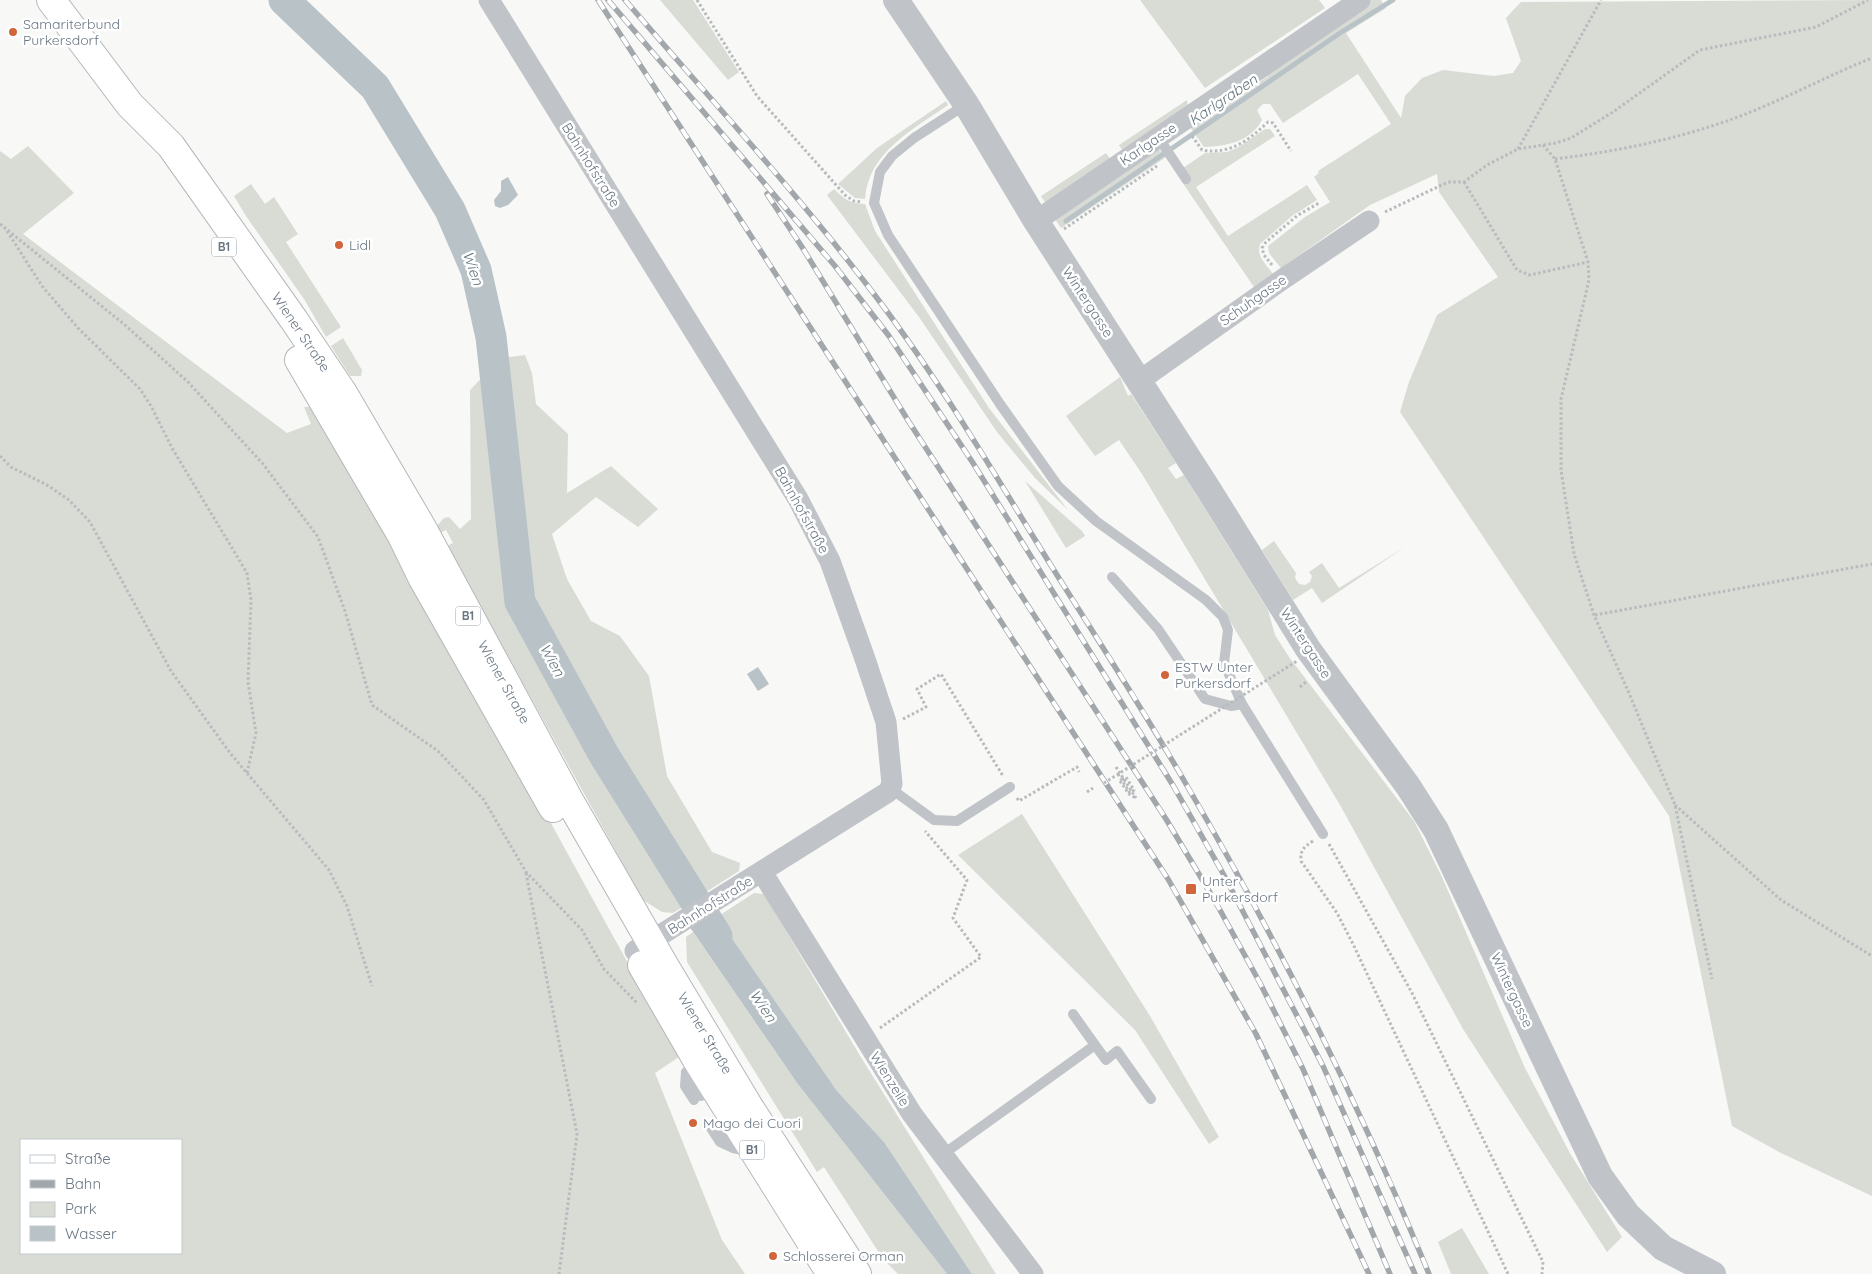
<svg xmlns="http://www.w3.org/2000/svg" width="1872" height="1274" font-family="Quicksand,sans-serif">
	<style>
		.green { fill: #d8dcd5; fill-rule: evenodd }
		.water { fill: #b9c3c7 }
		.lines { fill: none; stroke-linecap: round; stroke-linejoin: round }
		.stream { stroke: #b9c3c7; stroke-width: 5 }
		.river { stroke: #b9c3c7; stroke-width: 31 }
		.primary-casing { stroke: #b4b7bb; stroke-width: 30 }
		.path { stroke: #b8bbbe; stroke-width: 3; stroke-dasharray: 2.5 2.5; stroke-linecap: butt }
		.service { stroke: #c0c3c7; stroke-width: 10 }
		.minor { stroke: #c0c3c7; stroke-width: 21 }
		.tertiary { stroke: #c0c3c7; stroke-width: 26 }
		.primary { stroke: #fff; stroke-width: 28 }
		.rail-casing { stroke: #a2a7ac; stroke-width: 5.5 }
		.rail { stroke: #fff; stroke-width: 4; stroke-dasharray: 11; stroke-linecap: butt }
		.path-bridge { stroke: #b8bbbe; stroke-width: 3; stroke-dasharray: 2.5 2.5; stroke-linecap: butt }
		.poi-dot { fill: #d1663c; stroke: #fff; stroke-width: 2 }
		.labels { text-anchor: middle; stroke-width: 5; stroke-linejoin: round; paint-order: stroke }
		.shield { fill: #fff; stroke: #97a0a8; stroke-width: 1 }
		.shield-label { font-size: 12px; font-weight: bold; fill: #6a7783 }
		.poi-label { font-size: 14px; fill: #6a7783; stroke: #fff; text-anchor: start }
		.street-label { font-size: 14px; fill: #6a7783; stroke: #fff }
		.water-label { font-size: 15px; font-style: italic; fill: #66777f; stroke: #fff }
	</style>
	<rect width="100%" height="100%" fill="#f8f8f6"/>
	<!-- green -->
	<path class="green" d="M 660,0 L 693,0 L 739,72 L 728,80 Z
		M 1140,0 L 1319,0 L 1325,8 L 1205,88 Z
		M 1371,0 L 1381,0 L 1386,8 L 1346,33 L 1401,118 L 1405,96 L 1422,78 L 1443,70 L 1494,76 L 1513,73 L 1521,61 L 1506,18 L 1521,2 L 1872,0 L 1872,1196 L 1781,1153 L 1732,1126 L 1669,816 L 1400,412 L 1409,382 L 1437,315 L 1498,277 L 1439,192 L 1437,174 L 1370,205 L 1281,268 L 1269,253 L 1268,246 L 1305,217 L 1330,202 L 1314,177 L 1319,173 L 1318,171 L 1391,124 L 1358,74 L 1283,123 L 1270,104 L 1263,104 L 1257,110 L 1262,120 C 1250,142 1227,146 1204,147 L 1190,127 L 1200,116 L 1205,121 L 1268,76 L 1267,71 Z
		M 1187,100 L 1188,108 L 1124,153 L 1119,145 Z
		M 946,101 L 948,105 C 914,129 868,152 865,199 L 855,198 L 838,184 L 877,148 Z
		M 1265,129 L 1270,129 L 1275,136 L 1196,187 L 1228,236 L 1307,185 L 1317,200 L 1292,216 L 1260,244 C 1256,256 1266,264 1273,274 L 1254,287 L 1182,182 L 1183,168 L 1205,153 L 1227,152 L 1237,148 Z
		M 28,146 L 74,193 L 23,234 L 287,433 L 311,424 L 304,407 L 312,407 L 476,687 L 673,1045 L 682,1055 L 655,1073 L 722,1240 L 745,1274 L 0,1274 L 0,151 L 11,159 ZM 21,1140 L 181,1140 L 181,1253 L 21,1253 Z
		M 1157,147 L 1166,157 L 1061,228 L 1053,216 L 1127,172 L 1125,168 Z
		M 1106,153 L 1112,161 L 1046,204 L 1041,196 Z
		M 251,184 L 265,204 L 274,197 L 298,234 L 286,242 L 341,327 L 326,337 L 304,299 L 246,216 L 234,196 Z
		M 834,189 C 844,199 851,204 865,204 L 875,231 L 989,408 L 1068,510 L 1035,478 L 997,432 L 919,317 L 827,195 Z
		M 343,338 L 362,370 L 361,376 L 350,376 L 331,346 Z
		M 525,355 L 532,373 L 536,404 L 568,434 L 567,493 L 611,466 L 658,509 L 638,527 L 596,497 L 552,534 L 567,579 L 591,621 L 620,636 L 649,676 L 667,776 L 712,852 L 740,863 L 739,871 L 673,913 L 662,912 L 643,900 L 447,546 L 453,543 L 446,530 L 440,533 L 436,527 L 444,518 L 449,517 L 460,529 L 471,519 L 470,390 L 501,358 Z
		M 1120,377 L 1128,396 L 1131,394 L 1176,463 L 1168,468 L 1176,479 L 1184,475 L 1268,610 L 1275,635 L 1289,657 L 1414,821 L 1442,877 L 1525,1068 L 1571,1155 L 1622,1237 L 1607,1252 L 1463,1029 L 1340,805 L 1142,474 L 1119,440 L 1095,456 L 1066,416 Z
		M 1025,481 L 1082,531 L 1085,536 L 1066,548 Z
		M 1274,541 L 1296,573 L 1295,578 L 1299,584 L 1305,585 L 1310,582 L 1312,576 L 1309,572 L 1322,563 L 1339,588 L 1405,547 L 1322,603 L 1312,588 L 1293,600 L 1262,550 Z
		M 1022,814 L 1150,1016 L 1219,1137 L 1209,1144 L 1135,1030 L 958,855 Z
		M 754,893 L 764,894 L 859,1054 L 996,1274 L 972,1274 L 884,1142 L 837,1091 L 717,917 Z
		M 693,932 L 797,1083 L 947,1274 L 898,1274 L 883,1259 L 824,1167 L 817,1172 L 687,962 L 686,937 Z
		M 1462,1228 L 1489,1274 L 1451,1274 L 1438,1242 Z"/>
	<!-- water -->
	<path class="water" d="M 508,177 L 518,195 L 508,205 L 500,208 L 495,206 L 494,200 L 501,191 L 501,181 Z
		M 758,667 L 769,684 L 758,691 L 747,674 Z
		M 711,908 L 837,1091 L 884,1142 L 972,1274 L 947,1274 L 797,1083 L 687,923 Z"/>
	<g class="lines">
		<!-- stream -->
		<path class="stream" d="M 1066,221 L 1340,33 L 1393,0"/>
		<!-- river -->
		<path class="river" d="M 284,0 L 375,87 L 450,210 L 476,270 L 491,337 L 520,602 L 604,755 L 717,936"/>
		<defs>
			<path id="primary" d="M 51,0 L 130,105 L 171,146 L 294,320 L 343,393 L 421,526 L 569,800 L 664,965 L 749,1107 L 857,1274
				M 299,360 L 402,536 L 422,577 L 553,808
				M 642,965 L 697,1060 L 831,1274"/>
		</defs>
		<!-- primary casing -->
		<use href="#primary" class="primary-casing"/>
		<!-- path -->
		<path class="path" d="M 697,0 L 757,96 L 845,195 L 854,201 L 862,202
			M 1192,136 L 1202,150 C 1230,155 1249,140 1268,122 L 1273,123 L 1291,151
			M 1543,145 L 1555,159 L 1588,262 L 1589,280 L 1561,399 L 1561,470 L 1574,554 L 1594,615 L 1629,693 L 1675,805 L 1712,979
			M 1518,149 L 1601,0
			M 1555,159 C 1620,151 1683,138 1743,115 C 1787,98 1829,75 1872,58
			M 1464,182 L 1517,270 L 1530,275 L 1588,262
			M 1385,212 L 1448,182 L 1464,182 L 1487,165 L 1518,149 L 1556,143 L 1571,138 L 1613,112 L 1700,50 L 1816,27 L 1868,0
			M 0,224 L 125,325 L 188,382 L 263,464 L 318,537 L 345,611 L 372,705 L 438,751 L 484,800 L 526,872 L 582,930 L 604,969 L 637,1003
			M 1064,229 L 1157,166
			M 7,231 L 42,286 L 78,328 L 140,389 L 151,406 L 172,448 L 247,573 L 251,600 L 248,682 L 256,733 L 247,773
			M 1272,265 L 1264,255 L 1262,248 L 1266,242 L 1298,215 L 1319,203
			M 0,456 L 11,467 L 47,485 L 69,500 L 90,522 L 171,671 L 230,753 L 329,870 L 347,906 L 372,986
			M 1595,615 L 1872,564
			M 1300,687 L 1306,682
			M 903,719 L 926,707 L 917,689 L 941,674 L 1003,776
			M 1116,767 L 1136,798
			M 1118,774 L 1130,793 L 1134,790 L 1126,777 L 1120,781 L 1129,794 L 1136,798
			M 1087,792 L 1093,788
			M 1017,798 L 1019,801 L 1077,767 L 1079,772
			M 1675,805 L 1781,900 L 1872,956
			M 1313,841 C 1304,847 1300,850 1301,861 L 1337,913 L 1353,944 L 1508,1274
			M 1329,844 L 1412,993 L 1543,1262 L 1542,1274
			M 526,873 L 577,1134 L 559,1274
			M 880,1028 L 981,957 L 953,918 L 967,880 L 925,831"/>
		<!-- service -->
		<path class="service" d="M 965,105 L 914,138 L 892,156 L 880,172 L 874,203 L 888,235 L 1000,404 L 1058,486 L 1096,521 L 1206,600 L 1223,617 L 1228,630 L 1224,663 L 1242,704
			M 1158,137 L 1186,179
			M 1112,577 L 1158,629 L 1205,699 L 1231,706 L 1242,704 L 1323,834
			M 890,788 L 934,820 L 957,821 L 1010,787
			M 1073,1014 L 1095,1045
			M 696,1062 L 686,1072 L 701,1096
			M 686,1072 L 685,1086 L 694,1100
			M 718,1124 L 733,1148 L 748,1151
			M 711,1128 L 720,1142 L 733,1148
			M 942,1155 L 1095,1045 L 1106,1060 L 1117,1051 L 1151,1099"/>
		<!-- minor -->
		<path class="minor" d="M 489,0 L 798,499 L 830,561 L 864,656 L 886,722 L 892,784 L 888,792 L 635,951
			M 1036,221 L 1360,0
			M 1139,381 L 1283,279 L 1369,221
			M 762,872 L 912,1114 L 1033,1274"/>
		<!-- tertiary -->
		<path class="tertiary" d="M 896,0 L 966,104 L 1036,221 L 1207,487 L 1308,649 L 1408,786 L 1436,830 L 1600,1176 L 1628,1215 L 1663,1248 L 1713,1274"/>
		<!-- primary -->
		<use href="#primary" class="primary"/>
		<defs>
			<path id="rail" d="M 598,0 L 1168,879 L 1256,1034 L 1369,1274
				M 608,0 L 835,266 L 889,336 L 973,463 L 1174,787 L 1225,877 L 1323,1066 L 1415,1274
				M 625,0 C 711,100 801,197 880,302 C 947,391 1003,489 1062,583 C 1104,649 1147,716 1186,784 C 1278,941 1360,1105 1429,1274
				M 767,194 L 802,247 L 909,422 L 1166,819 L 1215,901 L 1260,983 L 1303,1069 L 1390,1274"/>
		</defs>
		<!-- rail casing -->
		<use href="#rail" class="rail-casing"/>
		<!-- rail -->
		<use href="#rail" class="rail"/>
		<!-- path-bridge -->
		<path class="path-bridge" d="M 1104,783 L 1297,661"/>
	</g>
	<!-- markers -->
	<g class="poi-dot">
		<circle cx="13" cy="32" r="5"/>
		<circle cx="339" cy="245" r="5"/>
		<circle cx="1165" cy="675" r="5"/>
		<rect x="1185" y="883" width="12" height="12" rx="2.5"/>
		<circle cx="693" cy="1123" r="5"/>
		<circle cx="773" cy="1256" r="5"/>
	</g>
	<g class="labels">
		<!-- shield labels -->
		<g class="shield">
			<rect x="211.5" y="237.5" width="25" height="19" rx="4"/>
			<rect x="455.5" y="606.5" width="25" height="19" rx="4"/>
			<rect x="739.5" y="1140.5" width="25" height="19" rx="4"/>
		</g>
		<g class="shield-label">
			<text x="224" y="251">B1</text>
			<text x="468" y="620">B1</text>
			<text x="752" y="1154">B1</text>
		</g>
		<!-- poi labels -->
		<g class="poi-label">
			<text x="23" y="29">Samariterbund<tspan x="23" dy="16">Purkersdorf</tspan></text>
			<text x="349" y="250">Lidl</text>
			<text x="1175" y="672">ESTW Unter<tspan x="1175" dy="16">Purkersdorf</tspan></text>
			<text x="1202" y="886">Unter<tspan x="1202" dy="16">Purkersdorf</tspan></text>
			<text x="703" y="1128">Mago dei Cuori</text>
			<text x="783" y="1261">Schlosserei Orman</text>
		</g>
		<!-- street labels -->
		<g class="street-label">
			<text transform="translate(1148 144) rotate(-34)" y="5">Karlgasse</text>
			<text transform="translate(591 165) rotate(58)" y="5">Bahnhofstraße</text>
			<text transform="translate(1253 300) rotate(-35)" y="5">Schuhgasse</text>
			<text transform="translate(1088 302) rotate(57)" y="5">Wintergasse</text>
			<text transform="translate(301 332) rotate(56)" y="5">Wiener Straße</text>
			<text transform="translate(802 510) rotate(61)" y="5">Bahnhofstraße</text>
			<text transform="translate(1306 643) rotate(57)" y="5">Wintergasse</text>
			<text transform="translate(504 682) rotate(61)" y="5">Wiener Straße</text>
			<text transform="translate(710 905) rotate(-32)" y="5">Bahnhofstraße</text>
			<text transform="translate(1512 990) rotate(65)" y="5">Wintergasse</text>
			<text transform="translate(705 1033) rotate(59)" y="5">Wiener Straße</text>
			<text transform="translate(890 1079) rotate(58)" y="5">Wienzeile</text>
		</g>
		<!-- water labels -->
		<g class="water-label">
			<text transform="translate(1223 100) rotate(-34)" y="5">Karlgraben</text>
			<text transform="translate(473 268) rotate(71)" y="5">Wien</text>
			<text transform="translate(552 660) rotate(61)" y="5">Wien</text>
			<text transform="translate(763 1006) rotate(56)" y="5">Wien</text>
		</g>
	</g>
	<!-- legend -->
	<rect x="20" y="1139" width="162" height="115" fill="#ffffff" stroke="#c3c9cd"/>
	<rect x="30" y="1155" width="25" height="8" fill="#ffffff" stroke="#c3c9cd"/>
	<text x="65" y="1164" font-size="15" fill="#6a7783">Straße</text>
	<rect x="30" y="1180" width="25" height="8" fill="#a2a7ac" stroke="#c3c9cd"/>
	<text x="65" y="1189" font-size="15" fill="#6a7783">Bahn</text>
	<rect x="30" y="1202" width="25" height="15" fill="#d8dcd5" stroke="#c3c9cd"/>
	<text x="65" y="1214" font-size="15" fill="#6a7783">Park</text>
	<rect x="30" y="1226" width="25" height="15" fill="#b9c3c7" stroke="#c3c9cd"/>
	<text x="65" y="1239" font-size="15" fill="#6a7783">Wasser</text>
</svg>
